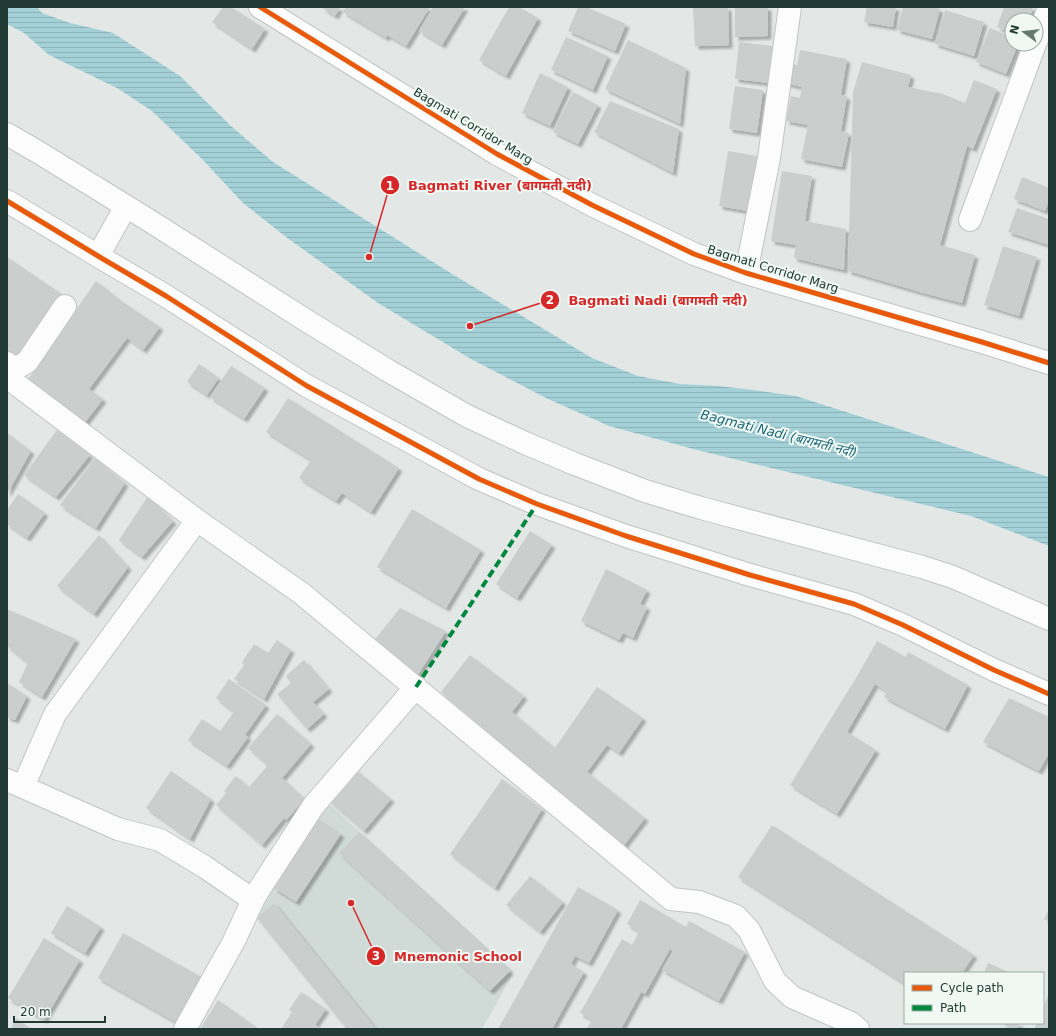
<svg xmlns="http://www.w3.org/2000/svg" width="1056" height="1036" font-family="'DejaVu Sans','Noto Sans Devanagari',sans-serif">
	<style>
		.built { fill: #d0dad6 }
		.water { fill: url(#water-rules) }
		.building { fill: #cacfcd; filter: url(#shadow) }
		.lines { fill: none; stroke-linecap: round; stroke-linejoin: round }
		.minor-casing { stroke: #c0c5c3; stroke-width: 24 }
		.minor { stroke: #fbfcfb; stroke-width: 22 }
		.quiet { stroke: #00873e; stroke-width: 4; stroke-dasharray: 8 4; stroke-linecap: butt }
		.cycleway-casing { stroke: #f0f8f4; stroke-width: 8 }
		.cycleway { stroke: #e8590c; stroke-width: 5 }
		.labels { text-anchor: middle; stroke-width: 4; stroke-linejoin: round; paint-order: stroke }
		.street-label { font-size: 12px; fill: #213b34; stroke: #f0f8f4 }
		.water-label { font-size: 13px; font-style: italic; fill: #1b6977; stroke: #f0f8f4 }
		.leader { fill: none; stroke: #d62828; stroke-width: 1.5 }
		.callout-dot { fill: #d62828; stroke: #f0f8f4; stroke-width: 1.5 }
		.mark-label { font-size: 12px; text-anchor: middle; font-weight: bold; fill: #fff }
		.callout-label { font-size: 13px; text-anchor: middle; font-weight: bold; fill: #d62828; stroke: #f0f8f4; stroke-width: 4; stroke-linejoin: round; paint-order: stroke }
	</style>
	<defs>
		<pattern id="water-rules" width="6" height="5" patternUnits="userSpaceOnUse"><rect width="6" height="5" fill="#a3d1d7"/><path d="M0 2.5h6" fill="none" stroke="#8cb4b9"/></pattern>
		<filter id="shadow"><feDropShadow dx="3.5" dy="3.5" stdDeviation="1" flood-color="#0004"/></filter>
	</defs>
	<rect width="100%" height="100%" fill="#e3e8e6"/>
	<!-- built -->
	<path class="built" d="M 329,804 L 514,972 L 482,1029 L 347,1029 L 257,918 L 274,888 Z"/>
	<!-- water -->
	<path class="water" d="M 7,7 L 37,7 L 42,13 L 70,23 L 113,33 L 180,76 L 231,126 L 273,162 L 457,277 L 592,358 L 638,376 L 680,384 L 719,386 L 753,390 L 796,396 L 1049,477 L 1049,546 L 971,516 L 697,450 L 609,426 L 548,399 L 471,359 L 378,303 L 286,237 L 243,203 L 202,159 L 152,111 L 117,88 L 49,55 L 24,33 L 7,24 Z"/>
	<!-- building -->
	<path class="building" d="M 223,7 L 231,7 L 265,29 L 252,49 L 212,22 Z
		M 321,7 L 340,7 L 335,16 Z
		M 346,7 L 430,7 L 406,46 L 387,35 L 386,38 L 343,12 Z
		M 433,7 L 465,7 L 442,45 L 419,31 Z
		M 509,7 L 519,7 L 538,18 L 506,76 L 479,60 Z
		M 578,7 L 586,7 L 626,24 L 615,51 L 568,31 Z
		M 693,7 L 728,7 L 729,45 L 695,46 Z
		M 735,7 L 768,7 L 768,36 L 735,37 Z
		M 867,7 L 896,7 L 893,27 L 864,22 Z
		M 903,7 L 933,7 L 940,9 L 932,39 L 897,30 Z
		M 1004,7 L 1033,7 L 1029,20 L 1012,20 L 1012,33 L 997,27 Z
		M 945,10 L 984,22 L 974,56 L 935,44 Z
		M 990,28 L 1012,37 L 1012,44 L 1018,44 L 1006,74 L 976,62 Z
		M 566,37 L 608,56 L 593,90 L 551,70 Z
		M 628,40 L 686,68 L 680,124 L 605,89 Z
		M 739,42 L 773,46 L 769,83 L 735,79 Z
		M 800,50 L 847,59 L 841,95 L 847,96 L 841,131 L 849,133 L 842,167 L 801,159 L 808,125 L 786,121 L 791,96 L 800,98 L 802,87 L 784,83 L 788,63 L 797,65 Z
		M 862,62 L 911,75 L 908,87 L 943,94 L 965,103 L 974,80 L 997,89 L 973,149 L 967,146 L 940,245 L 975,255 L 962,303 L 927,294 L 848,271 L 853,92 Z
		M 540,73 L 568,87 L 550,126 L 522,113 Z
		M 735,86 L 763,90 L 757,133 L 729,129 Z
		M 573,92 L 598,105 L 578,144 L 553,132 Z
		M 610,101 L 679,129 L 673,173 L 594,132 Z
		M 728,151 L 757,156 L 748,211 L 719,206 Z
		M 782,171 L 812,176 L 805,221 L 846,229 L 844,270 L 794,258 L 796,245 L 771,241 Z
		M 1022,177 L 1049,188 L 1049,200 L 1045,211 L 1014,199 Z
		M 1017,208 L 1049,219 L 1049,245 L 1008,232 Z
		M 1003,246 L 1037,257 L 1019,316 L 984,305 Z
		M 7,257 L 63,295 L 19,360 L 7,352 Z
		M 96,281 L 123,302 L 160,327 L 143,350 L 127,338 L 89,389 L 103,399 L 83,425 L 26,382 Z
		M 199,364 L 219,378 L 207,395 L 187,382 Z
		M 231,366 L 265,388 L 244,419 L 210,397 Z
		M 288,398 L 399,468 L 371,512 L 342,493 L 336,501 L 299,478 L 311,460 L 266,432 Z
		M 57,430 L 90,455 L 56,497 L 24,475 Z
		M 7,433 L 31,451 L 7,494 Z
		M 95,458 L 125,483 L 96,528 L 60,505 Z
		M 18,494 L 45,513 L 27,538 L 7,524 L 7,510 Z
		M 148,496 L 173,521 L 142,557 L 119,540 Z
		M 412,509 L 481,550 L 446,608 L 377,567 Z
		M 530,531 L 552,545 L 517,598 L 496,584 Z
		M 99,535 L 128,567 L 94,614 L 57,586 Z
		M 606,569 L 647,590 L 640,604 L 647,607 L 633,638 L 623,633 L 619,640 L 581,621 Z
		M 400,608 L 446,631 L 415,679 L 372,643 Z
		M 7,609 L 76,639 L 42,697 L 19,682 L 28,663 L 7,646 Z
		M 277,640 L 291,650 L 264,699 L 234,679 L 244,665 L 242,662 L 254,644 L 268,653 Z
		M 877,641 L 906,657 L 908,652 L 968,685 L 945,729 L 884,697 L 887,692 L 875,684 L 847,732 L 876,750 L 837,814 L 790,785 L 859,673 Z
		M 470,655 L 524,696 L 512,712 L 555,748 L 597,687 L 643,718 L 619,753 L 607,745 L 587,772 L 645,818 L 622,848 L 491,739 L 493,736 L 441,692 Z
		M 304,660 L 329,689 L 313,702 L 324,714 L 307,729 L 277,694 L 291,683 L 286,676 Z
		M 229,679 L 266,705 L 245,735 L 248,737 L 227,766 L 188,740 L 202,719 L 220,731 L 234,712 L 216,698 Z
		M 7,683 L 27,696 L 15,720 L 7,717 Z
		M 1009,698 L 1049,717 L 1049,753 L 1039,771 L 983,742 Z
		M 277,714 L 311,744 L 282,778 L 305,799 L 286,820 L 284,818 L 262,845 L 216,805 L 226,793 L 224,791 L 236,776 L 249,787 L 268,765 L 248,748 Z
		M 355,769 L 391,799 L 364,831 L 329,801 Z
		M 171,771 L 211,799 L 190,839 L 146,808 Z
		M 502,779 L 542,809 L 495,888 L 450,854 Z
		M 318,819 L 341,834 L 296,902 L 274,888 Z
		M 772,825 L 974,955 L 962,973 L 905,973 L 905,984 L 738,877 Z
		M 359,832 L 510,971 L 490,991 L 339,853 Z
		M 530,876 L 563,902 L 540,932 L 506,905 Z
		M 578,887 L 618,910 L 589,963 L 575,956 L 571,964 L 584,972 L 563,1009 L 552,1029 L 498,1029 Z
		M 640,900 L 686,927 L 689,921 L 745,952 L 719,1001 L 662,970 L 673,951 L 670,949 L 645,994 L 641,992 L 621,1029 L 586,1029 L 592,1020 L 580,1013 L 622,939 L 632,945 L 639,932 L 627,924 Z
		M 274,903 L 376,1029 L 347,1029 L 257,918 Z
		M 67,906 L 101,927 L 85,953 L 51,933 Z
		M 1049,909 L 1049,921 L 1044,919 Z
		M 123,933 L 205,979 L 179,1024 L 98,978 Z
		M 44,938 L 80,960 L 44,1020 L 8,998 Z
		M 988,963 L 1011,973 L 984,973 Z
		M 301,992 L 326,1009 L 315,1025 L 321,1029 L 281,1029 L 292,1012 L 289,1010 Z
		M 1049,993 L 1049,1029 L 1034,1029 L 1037,1023 L 1043,1023 L 1043,1008 Z
		M 218,1000 L 259,1029 L 200,1029 Z
		M 16,1018 L 31,1029 L 11,1029 Z
		M 1001,1023 L 1020,1023 L 1017,1029 L 1014,1029 Z"/>
	<g class="lines">
		<defs>
			<path id="minor" d="M 260,7 L 497,154 L 592,205 L 694,254 L 746,273 L 982,342 L 1049,363
				M 1036,42 L 1049,7
				M 7,134 L 38,152 L 150,221 L 307,321 L 387,370 L 467,416 L 525,443 L 575,464 L 645,491 L 701,508 L 922,567 L 953,577 L 1049,619
				M 7,201 L 98,256 L 166,296 L 307,386 L 479,479 L 537,504 L 626,536 L 750,575 L 854,604 L 903,625 L 994,670 L 1049,694
				M 970,220 L 1035,44
				M 98,256 L 126,206
				M 746,273 L 769,158 L 790,7
				M 7,363 L 15,369 L 27,362 L 65,306
				M 8,378 L 198,521 L 301,593 L 671,899 L 699,902 L 736,916 L 749,930 L 775,981 L 792,997 L 851,1023 L 858,1029
				M 7,780 L 118,829 L 160,840 L 205,867 L 253,900
				M 23,787 L 55,714 L 189,531
				M 185,1029 L 234,941 L 253,900 L 260,888 L 314,805 L 416,687"/>
		</defs>
		<!-- minor casing -->
		<use href="#minor" class="minor-casing"/>
		<!-- minor -->
		<use href="#minor" class="minor"/>
		<!-- quiet -->
		<path class="quiet" d="M 416,687 L 537,504"/>
		<defs>
			<path id="cycleway" d="M 260,7 L 497,154 L 592,205 L 694,254 L 746,273 L 982,342 L 1049,363
				M 7,201 L 98,256 L 166,296 L 307,386 L 479,479 L 537,504 L 626,536 L 750,575 L 854,604 L 903,625 L 994,670 L 1049,694"/>
		</defs>
		<!-- cycleway casing -->
		<use href="#cycleway" class="cycleway-casing"/>
		<!-- cycleway -->
		<use href="#cycleway" class="cycleway"/>
	</g>
	<g class="labels">
		<!-- street labels -->
		<g class="street-label">
			<text transform="translate(473 126) rotate(31)" y="4">Bagmati Corridor Marg</text>
			<text transform="translate(773 269) rotate(17)" y="4">Bagmati Corridor Marg</text>
		</g>
		<!-- water labels -->
		<g class="water-label">
			<text transform="translate(779 433) rotate(14)" y="5">Bagmati Nadi (बागमती नदी)</text>
		</g>
	</g>
	<!-- callouts -->
	<path class="leader" d="M369 257L390 185M470 326L550 300M351 903L376 956"/>
	<g class="callout-dot">
		<circle cx="369" cy="257" r="4"/>
		<circle cx="470" cy="326" r="4"/>
		<circle cx="351" cy="903" r="4"/>
		<circle cx="390" cy="185" r="10"/>
		<circle cx="550" cy="300" r="10"/>
		<circle cx="376" cy="956" r="10"/>
	</g>
	<g class="mark-label">
		<text x="390" y="190">1</text>
		<text x="550" y="304">2</text>
		<text x="376" y="960">3</text>
	</g>
	<g class="callout-label">
		<text x="500" y="190">Bagmati River (बागमती नदी)</text>
		<text x="658" y="305">Bagmati Nadi (बागमती नदी)</text>
		<text x="458" y="961">Mnemonic School</text>
	</g>
	<!-- border -->
	<rect width="1056" height="1036" fill="none" stroke="#213b34" stroke-width="16"/>
	<!-- legend -->
	<rect x="904" y="972" width="140" height="52" fill="#f0f8f4" stroke="#9daca7"/>
	<rect x="912" y="985" width="20" height="6" fill="#e8590c" stroke="#9daca7"/>
	<text x="940" y="992" font-size="12" fill="#213b34">Cycle path</text>
	<rect x="912" y="1005" width="20" height="6" fill="#00873e" stroke="#9daca7"/>
	<text x="940" y="1012" font-size="12" fill="#213b34">Path</text>
	<!-- north arrow -->
	<g transform="translate(1024 32) rotate(285)"><circle r="19" fill="#f0f8f4" stroke="#9daca7"/>
	<path d="M0-3L7 15L0 10L-7 15Z" fill="#657872"/>
	<text y="-6" font-size="11" font-weight="bold" text-anchor="middle" fill="#213b34">N</text>
	</g>
	<!-- scale -->
	<path d="M14 1016v6h91v-6" fill="none" stroke="#213b34" stroke-width="2"/>
	<text x="20" y="1016" font-size="12" fill="#213b34" stroke="#f0f8f4" stroke-width="3" paint-order="stroke">20 m</text>
</svg>
